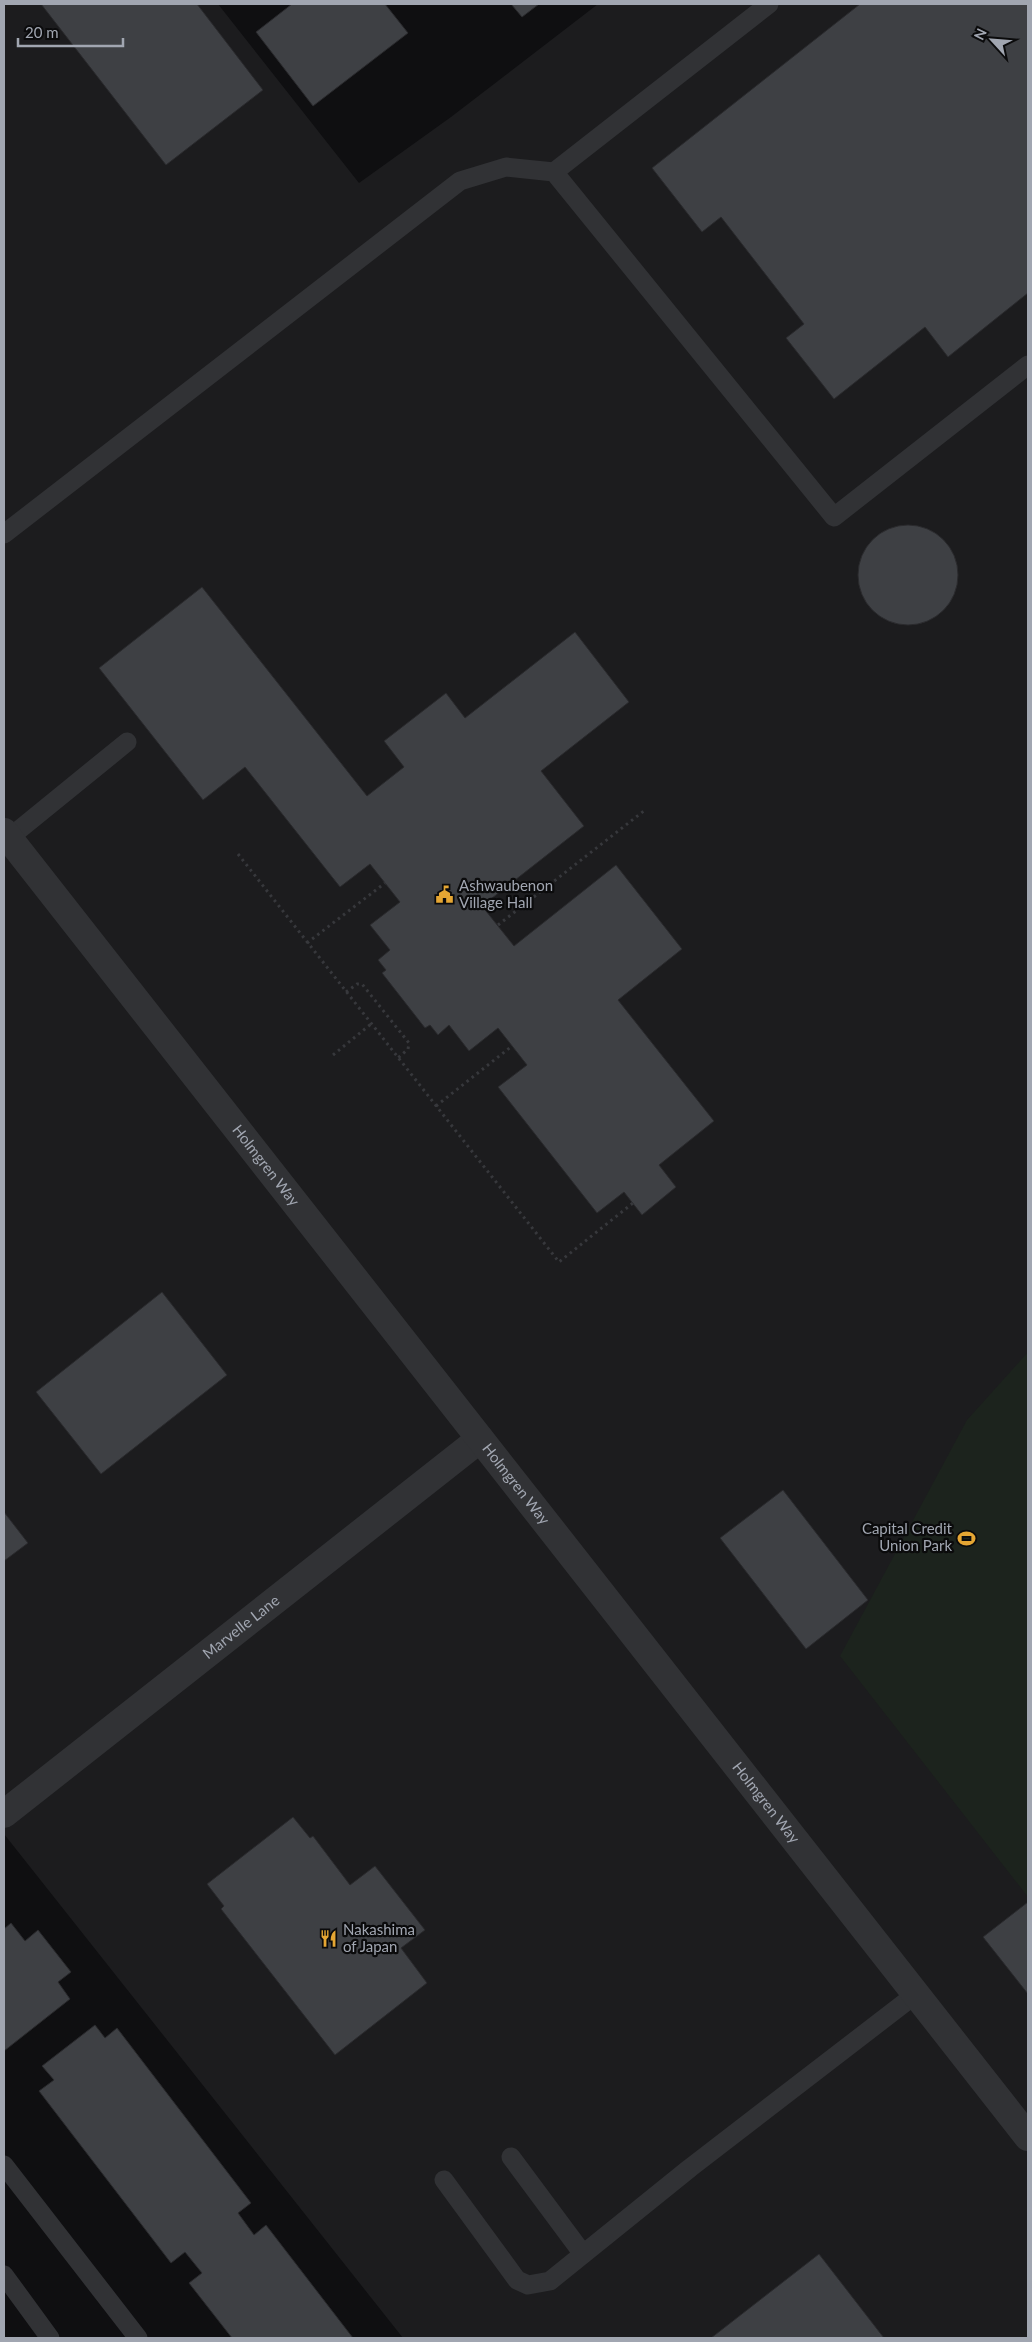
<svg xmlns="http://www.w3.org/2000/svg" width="1032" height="2342" font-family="Lato,sans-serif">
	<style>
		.built { fill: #1c1c1e }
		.green { fill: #1c231d }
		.building { fill: #3e4044; stroke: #2a2a2d }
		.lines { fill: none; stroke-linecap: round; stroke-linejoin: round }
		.path { stroke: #37383c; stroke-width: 3; stroke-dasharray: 2.5 4; stroke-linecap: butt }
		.service { stroke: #313235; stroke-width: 19 }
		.minor { stroke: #313235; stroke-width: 28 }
		.tertiary { stroke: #313235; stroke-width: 28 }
		.labels { text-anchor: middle; stroke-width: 4.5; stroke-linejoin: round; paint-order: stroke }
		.poi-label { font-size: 15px; fill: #a1a6b1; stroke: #0b0b0c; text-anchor: start }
		.street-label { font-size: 15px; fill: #a1a6b1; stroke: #0b0b0c }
	</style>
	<rect width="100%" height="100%" fill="#0f0f11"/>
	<!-- built -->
	<path class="built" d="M 4,4 L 218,4 L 359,183 L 451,117 L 598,4 L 1028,4 L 1028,2338 L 403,2338 L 4,1834 Z"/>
	<!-- green -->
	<path class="green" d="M 1028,1352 L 1028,1897 L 840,1656 L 967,1420 Z"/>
	<!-- building -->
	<path class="building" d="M 41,4 L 197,4 L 263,90 L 166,165 Z
		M 292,4 L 385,4 L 408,33 L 313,106 L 256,32 Z
		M 511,4 L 539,4 L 522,17 Z
		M 860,4 L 1028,4 L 1028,293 L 948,357 L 925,327 L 834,399 L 786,338 L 804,324 L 721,217 L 702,232 L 652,168 Z
		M858 575a50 50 0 1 1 100 0a50 50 0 1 1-100 0Z
		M 202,587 L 367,796 L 404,767 L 384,741 L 446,693 L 465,718 L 575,632 L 629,702 L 541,771 L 584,826 L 482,906 L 514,946 L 616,865 L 682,949 L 618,1000 L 714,1121 L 659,1165 L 676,1187 L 642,1215 L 624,1192 L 597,1213 L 498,1087 L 527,1065 L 498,1028 L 469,1051 L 449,1025 L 438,1035 L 430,1025 L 425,1028 L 382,973 L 386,970 L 378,960 L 390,950 L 370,925 L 400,902 L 370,864 L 340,887 L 245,767 L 203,800 L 99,668 Z
		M 162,1292 L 227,1375 L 101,1474 L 36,1392 Z
		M 783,1490 L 868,1600 L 806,1649 L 720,1538 Z
		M 4,1512 L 28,1543 L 4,1561 Z
		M 293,1817 L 310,1838 L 313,1836 L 350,1885 L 375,1866 L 425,1930 L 401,1948 L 427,1983 L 335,2055 L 221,1909 L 224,1906 L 207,1884 Z
		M 1028,1902 L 1028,1994 L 983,1937 Z
		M 11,1923 L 25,1941 L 38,1930 L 71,1972 L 58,1982 L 70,1999 L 4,2051 L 4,1929 Z
		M 95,2025 L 105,2038 L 117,2028 L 251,2203 L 238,2213 L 254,2235 L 266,2225 L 353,2338 L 232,2338 L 189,2283 L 202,2273 L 185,2252 L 171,2263 L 39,2091 L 54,2080 L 42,2066 Z
		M 819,2254 L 884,2338 L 711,2338 Z"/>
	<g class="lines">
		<!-- path -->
		<path class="path" d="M 238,854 L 559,1262 L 633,1203
			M 498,925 L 645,810
			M 307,943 L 385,883
			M 346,992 L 357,984 L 362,984 L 409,1043 L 408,1049 L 398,1058
			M 333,1055 L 371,1024
			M 436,1106 L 512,1046"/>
		<!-- service -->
		<path class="service" d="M 554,172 L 834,517 L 1028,365
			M 4,534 L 460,181 L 506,167 L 554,172 L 769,4
			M 9,838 L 127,742
			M 511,2157 L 583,2254
			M 4,2165 L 138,2338
			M 444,2180 L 517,2280 L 528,2285 L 550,2281 L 690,2168 L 916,1994
			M 4,2275 L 50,2338"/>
		<!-- minor -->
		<path class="minor" id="s1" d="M 4,1814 L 480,1439"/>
		<!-- tertiary -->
		<path class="tertiary" id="s2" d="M 4,832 L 1028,2137"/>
	</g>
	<!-- icons -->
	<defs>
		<symbol id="civic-bare" viewBox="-9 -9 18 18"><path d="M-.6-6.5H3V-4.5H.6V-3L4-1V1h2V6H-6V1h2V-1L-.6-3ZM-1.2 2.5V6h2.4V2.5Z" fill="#e5a633" stroke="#0b0b0c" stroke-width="2.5" paint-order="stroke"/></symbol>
		<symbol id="stadium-bare" viewBox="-9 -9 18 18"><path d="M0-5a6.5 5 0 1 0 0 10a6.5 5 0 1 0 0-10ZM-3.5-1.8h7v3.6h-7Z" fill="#e5a633" stroke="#0b0b0c" stroke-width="2.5" paint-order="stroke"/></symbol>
		<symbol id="restaurant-bare" viewBox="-9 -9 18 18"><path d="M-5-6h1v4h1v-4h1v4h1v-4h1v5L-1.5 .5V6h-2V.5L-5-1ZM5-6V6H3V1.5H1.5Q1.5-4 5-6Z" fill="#e5a633" stroke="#0b0b0c" stroke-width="2.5" paint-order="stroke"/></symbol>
	</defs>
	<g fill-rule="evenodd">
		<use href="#civic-bare" x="432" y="882" width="25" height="25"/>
		<use href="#stadium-bare" x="954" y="1526" width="25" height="25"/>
		<use href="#restaurant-bare" x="316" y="1926" width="25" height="25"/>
	</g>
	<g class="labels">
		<!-- poi labels -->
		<g class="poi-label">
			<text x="459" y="891">Ashwaubenon<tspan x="459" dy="17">Village Hall</tspan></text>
			<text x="952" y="1534" text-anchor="end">Capital Credit<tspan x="952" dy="17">Union Park</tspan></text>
			<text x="343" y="1935">Nakashima<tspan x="343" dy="17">of Japan</tspan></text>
		</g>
		<!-- street labels -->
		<g class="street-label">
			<text dy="5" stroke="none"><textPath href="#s2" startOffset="424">Holmgren Way</textPath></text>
			<text dy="5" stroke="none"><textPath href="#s2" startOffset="829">Holmgren Way</textPath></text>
			<text dy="5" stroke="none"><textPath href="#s1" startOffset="302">Marvelle Lane</textPath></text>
			<text dy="5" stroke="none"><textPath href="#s2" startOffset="1234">Holmgren Way</textPath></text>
		</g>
	</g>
	<!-- border -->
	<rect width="1032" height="2342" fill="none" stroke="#a1a6b1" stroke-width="10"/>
	<!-- north arrow -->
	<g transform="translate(992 40) rotate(296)" stroke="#0b0b0c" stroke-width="4" paint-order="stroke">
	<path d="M0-4L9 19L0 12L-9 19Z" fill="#a1a6b1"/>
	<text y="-8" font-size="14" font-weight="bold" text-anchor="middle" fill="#a1a6b1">N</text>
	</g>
	<!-- scale -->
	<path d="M18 38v8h105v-8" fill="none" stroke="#a1a6b1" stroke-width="2.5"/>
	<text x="25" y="38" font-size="15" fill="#a1a6b1" stroke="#0b0b0c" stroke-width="4" paint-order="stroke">20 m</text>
</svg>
